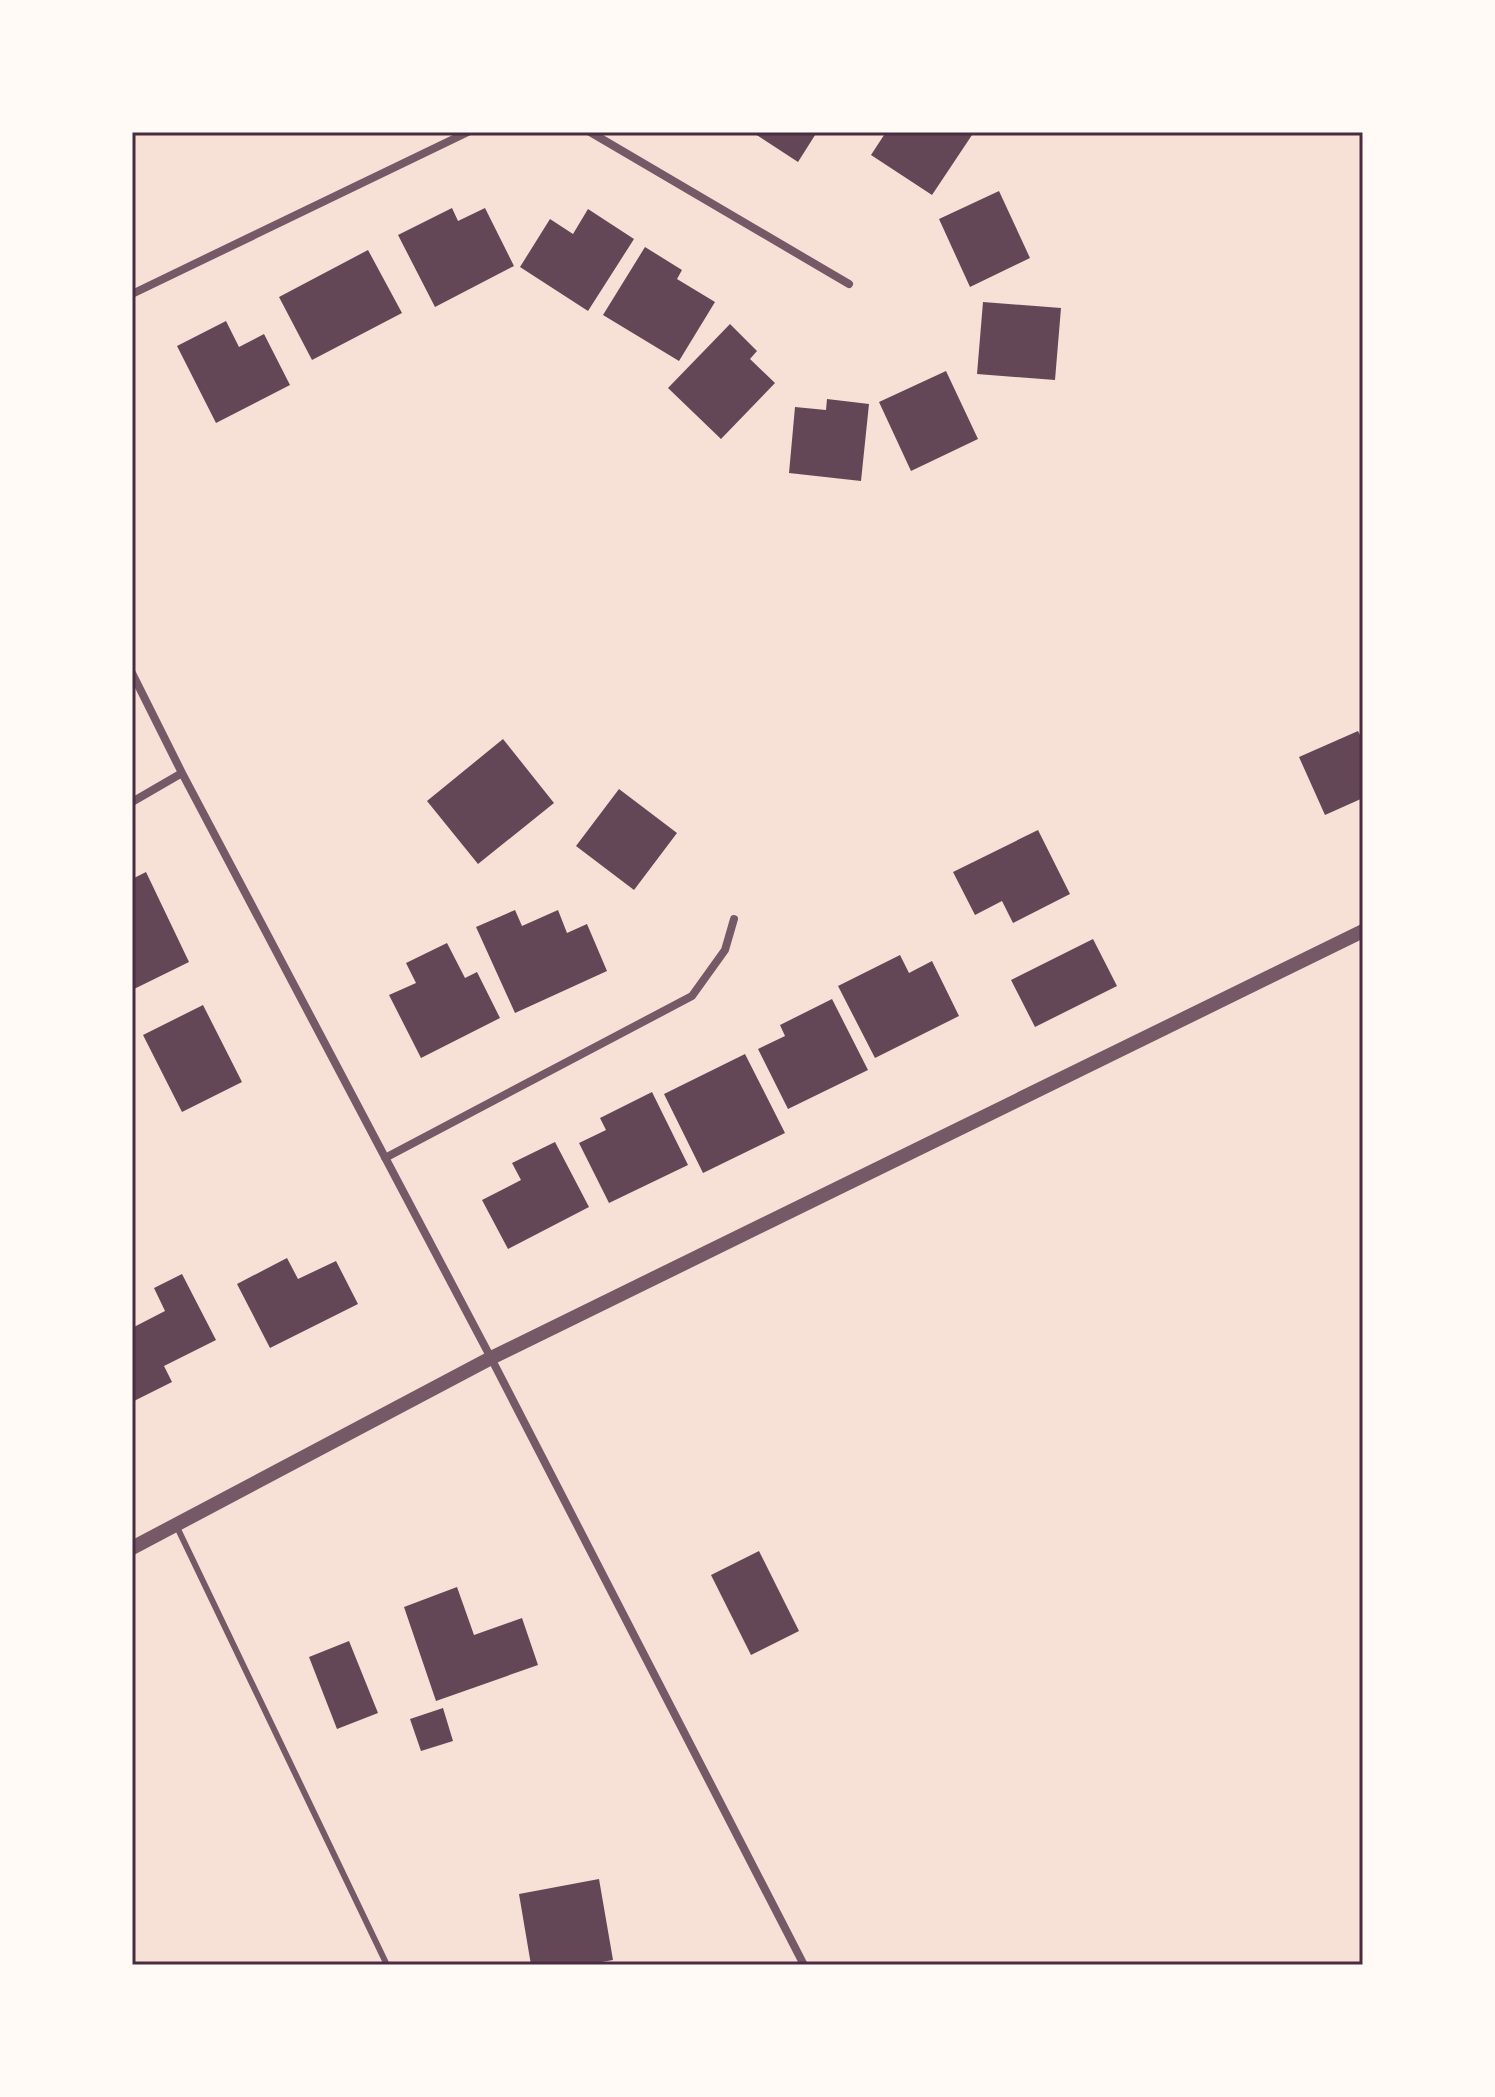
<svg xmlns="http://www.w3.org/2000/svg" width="1495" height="2097" font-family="'IBM Plex Sans',sans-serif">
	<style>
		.building { fill: #644757 }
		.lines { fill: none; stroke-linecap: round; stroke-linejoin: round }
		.service { stroke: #755966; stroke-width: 6 }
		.minor { stroke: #755966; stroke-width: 8 }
		.tertiary { stroke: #755966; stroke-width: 14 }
		.neatline { fill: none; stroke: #4a2c40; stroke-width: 3 }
	</style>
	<rect width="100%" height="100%" fill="#f7e1d7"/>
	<!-- building -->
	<path class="building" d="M 752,132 L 817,132 L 798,162 Z
		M 886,132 L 974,132 L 932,195 L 871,155 Z
		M 999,191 L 1030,258 L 970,287 L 939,219 Z
		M 452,208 L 458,221 L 485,208 L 514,266 L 435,307 L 398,235 Z
		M 588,209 L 634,239 L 588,311 L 520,267 L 550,219 L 573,234 Z
		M 645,247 L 682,270 L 677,279 L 715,302 L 679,361 L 603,315 Z
		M 368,250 L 402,313 L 312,360 L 279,297 Z
		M 983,302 L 1061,308 L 1055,380 L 977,374 Z
		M 226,321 L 239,347 L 264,334 L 290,385 L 216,423 L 177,346 Z
		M 730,324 L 757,351 L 750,359 L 775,383 L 721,439 L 668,388 Z
		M 946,371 L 978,439 L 911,471 L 879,402 Z
		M 827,399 L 869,404 L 861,481 L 789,473 L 795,407 L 826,410 Z
		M 1358,731 L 1363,741 L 1363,798 L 1325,815 L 1299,757 Z
		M 503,739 L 554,803 L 478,864 L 427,801 Z
		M 619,789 L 677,833 L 634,890 L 576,846 Z
		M 1038,830 L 1070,894 L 1013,923 L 1002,901 L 975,915 L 953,872 Z
		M 146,872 L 189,962 L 132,990 L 132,879 Z
		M 515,910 L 522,926 L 558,910 L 567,933 L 587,924 L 607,971 L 515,1013 L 476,927 Z
		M 1093,939 L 1117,986 L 1035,1027 L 1011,980 Z
		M 447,943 L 465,978 L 477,972 L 500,1018 L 421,1058 L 389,995 L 416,983 L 406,963 Z
		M 900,955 L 909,973 L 932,961 L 959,1016 L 875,1058 L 838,986 Z
		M 832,999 L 868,1070 L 788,1109 L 758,1049 L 785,1036 L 780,1025 Z
		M 203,1005 L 242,1082 L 182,1112 L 143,1035 Z
		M 745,1054 L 785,1133 L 703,1173 L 664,1094 Z
		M 652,1092 L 688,1165 L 609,1203 L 579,1143 L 606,1130 L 600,1118 Z
		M 555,1142 L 589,1207 L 508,1249 L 482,1200 L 521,1180 L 512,1163 Z
		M 287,1258 L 298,1279 L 336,1261 L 358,1304 L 270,1348 L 237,1284 Z
		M 182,1274 L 216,1340 L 164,1366 L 172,1382 L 132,1402 L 132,1328 L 165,1311 L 154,1288 Z
		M 759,1551 L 799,1631 L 751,1655 L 711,1575 Z
		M 457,1587 L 474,1635 L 522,1618 L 538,1665 L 436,1701 L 404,1607 Z
		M 349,1641 L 378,1713 L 337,1729 L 309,1657 Z
		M 443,1708 L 453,1741 L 421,1751 L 410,1719 Z
		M 599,1879 L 613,1960 L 585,1965 L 531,1965 L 519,1894 Z"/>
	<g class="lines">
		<!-- service -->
		<path class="service" d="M 176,1525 L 387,1965"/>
		<!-- minor -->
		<path class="minor" d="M 590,132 L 849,284
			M 132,294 L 468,132
			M 132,673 L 182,773 L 491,1358 L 804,1965
			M 132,802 L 182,773
			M 385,1158 L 692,996 L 725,950 L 734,919"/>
		<!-- tertiary -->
		<path class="tertiary" d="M 132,1548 L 491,1358 L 1363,931"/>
	</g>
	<!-- border -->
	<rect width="1495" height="2097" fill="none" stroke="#fffaf5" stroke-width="268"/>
	<rect x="134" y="134" width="1227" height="1829" class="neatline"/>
</svg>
